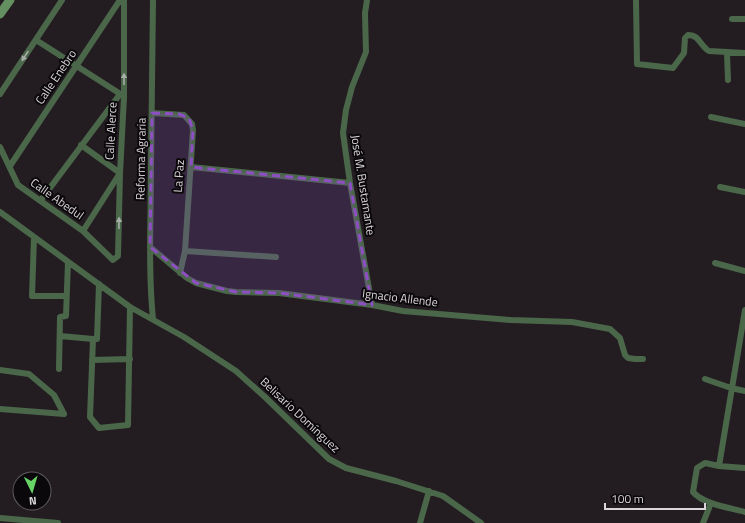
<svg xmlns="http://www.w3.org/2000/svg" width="745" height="523" font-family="'Titillium Web',sans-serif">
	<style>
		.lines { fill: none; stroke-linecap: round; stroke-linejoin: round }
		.minor { stroke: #4b674a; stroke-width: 6 }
		.secondary { stroke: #638f61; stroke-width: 9 }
		.oneway { fill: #a7aea7 }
		.marked { fill: #8e4ec4; fill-opacity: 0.2; stroke: #8e4ec4; stroke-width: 3; stroke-dasharray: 8 5; stroke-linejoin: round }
		.labels { text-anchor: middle; stroke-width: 4; stroke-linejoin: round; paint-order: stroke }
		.street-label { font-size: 12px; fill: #d9d5d9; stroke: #0b080b }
	</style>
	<rect width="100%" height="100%" fill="#231d22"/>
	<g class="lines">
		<!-- minor -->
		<path class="minor" d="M 367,0 L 365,13 L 366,52 L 352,87 L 346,110 L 343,133 L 350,183 L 372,305
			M 636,0 L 637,64 L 673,68 L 684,53 L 685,38 L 688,35 C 700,35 700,46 709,51 L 745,53
			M 732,19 L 745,19
			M 36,40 L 122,95
			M 727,53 L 728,80
			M 0,94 L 62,0
			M 152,113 L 184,115 L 192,124 L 193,130 L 185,251 L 180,273
			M 711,117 L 745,124
			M 81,145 L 120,173 L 83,231
			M 0,147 L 18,185 L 83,231 L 113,260 L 118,256 L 120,173 L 124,97 L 124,0
			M 10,166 L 120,0
			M 191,167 L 350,183
			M 720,187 L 745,192
			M 41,200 L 120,94
			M 0,212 L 130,307 L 184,337 L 236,371 L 265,397 L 329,459 L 346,468 L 396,481 L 443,496 L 481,523
			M 34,237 L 32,296 L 66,296
			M 150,247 L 187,278 L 196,283 L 227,291 L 236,292 L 279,293 L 372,305 L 403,311 L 511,320 L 572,322 L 610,329 L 620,338 L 625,355 L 628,358 L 635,359 L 643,359
			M 185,251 L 276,257
			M 715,263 L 745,271
			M 99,284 L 97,339 L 93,339 L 90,417 L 99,428 L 128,425 L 130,307
			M 153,319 C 148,268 151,218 151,167 C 152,111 152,56 153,0
			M 60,336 L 93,339
			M 92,360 L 130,359
			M 59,369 L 60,317 L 66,316 L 68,262
			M 0,370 L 29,374 L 54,395 L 64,414
			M 705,379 L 731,388 L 745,391
			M 0,409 L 64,414
			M 719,466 L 745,310
			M 745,468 L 719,466 L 705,463 L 697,468 L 693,492 C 703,504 730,508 745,512
			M 0,518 L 58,523
			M 420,523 L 429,491
			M 703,523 L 711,503"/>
		<!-- secondary -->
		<path class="secondary" d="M 0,14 L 10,0"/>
	</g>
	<!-- one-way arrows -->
	<defs><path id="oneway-solid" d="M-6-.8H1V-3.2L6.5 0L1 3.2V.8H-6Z"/></defs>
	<g class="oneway">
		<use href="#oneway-solid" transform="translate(25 56) rotate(123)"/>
		<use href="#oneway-solid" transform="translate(124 79) rotate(-90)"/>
		<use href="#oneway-solid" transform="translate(119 223) rotate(-89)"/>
	</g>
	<!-- marked area -->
	<path class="marked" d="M 152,113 L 179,114 L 189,118 L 193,130 L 191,167 L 350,183 L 372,305 L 279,293 L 236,292 L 196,283 L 150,247 Z"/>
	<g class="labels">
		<!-- street labels -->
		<g class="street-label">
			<text transform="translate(56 77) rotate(-56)" y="4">Calle Enebro</text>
			<text transform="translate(111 131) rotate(-87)" y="4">Calle Alerce</text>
			<text transform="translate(141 159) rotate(-89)" y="4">Reforma Agraria</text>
			<text transform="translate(179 176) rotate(-86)" y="4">La Paz</text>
			<text transform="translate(363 185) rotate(81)" y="4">José M. Bustamante</text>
			<text transform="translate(57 199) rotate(35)" y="4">Calle Abedul</text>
			<text transform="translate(400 298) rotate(7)" y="4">Ignacio Allende</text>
			<text transform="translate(300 415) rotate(43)" y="4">Belisario Domínguez</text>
		</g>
	</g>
	<!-- north arrow -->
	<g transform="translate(32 491) rotate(175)"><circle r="19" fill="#0b080b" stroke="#5d5a5d"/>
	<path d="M0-3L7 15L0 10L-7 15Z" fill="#67d466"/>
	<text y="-6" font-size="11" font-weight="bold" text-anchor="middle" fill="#d9d5d9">N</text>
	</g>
	<!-- scale -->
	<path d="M605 503v6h100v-6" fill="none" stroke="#d9d5d9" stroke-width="2"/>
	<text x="611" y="503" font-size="12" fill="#d9d5d9" stroke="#0b080b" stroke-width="3" paint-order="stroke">100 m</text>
</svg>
